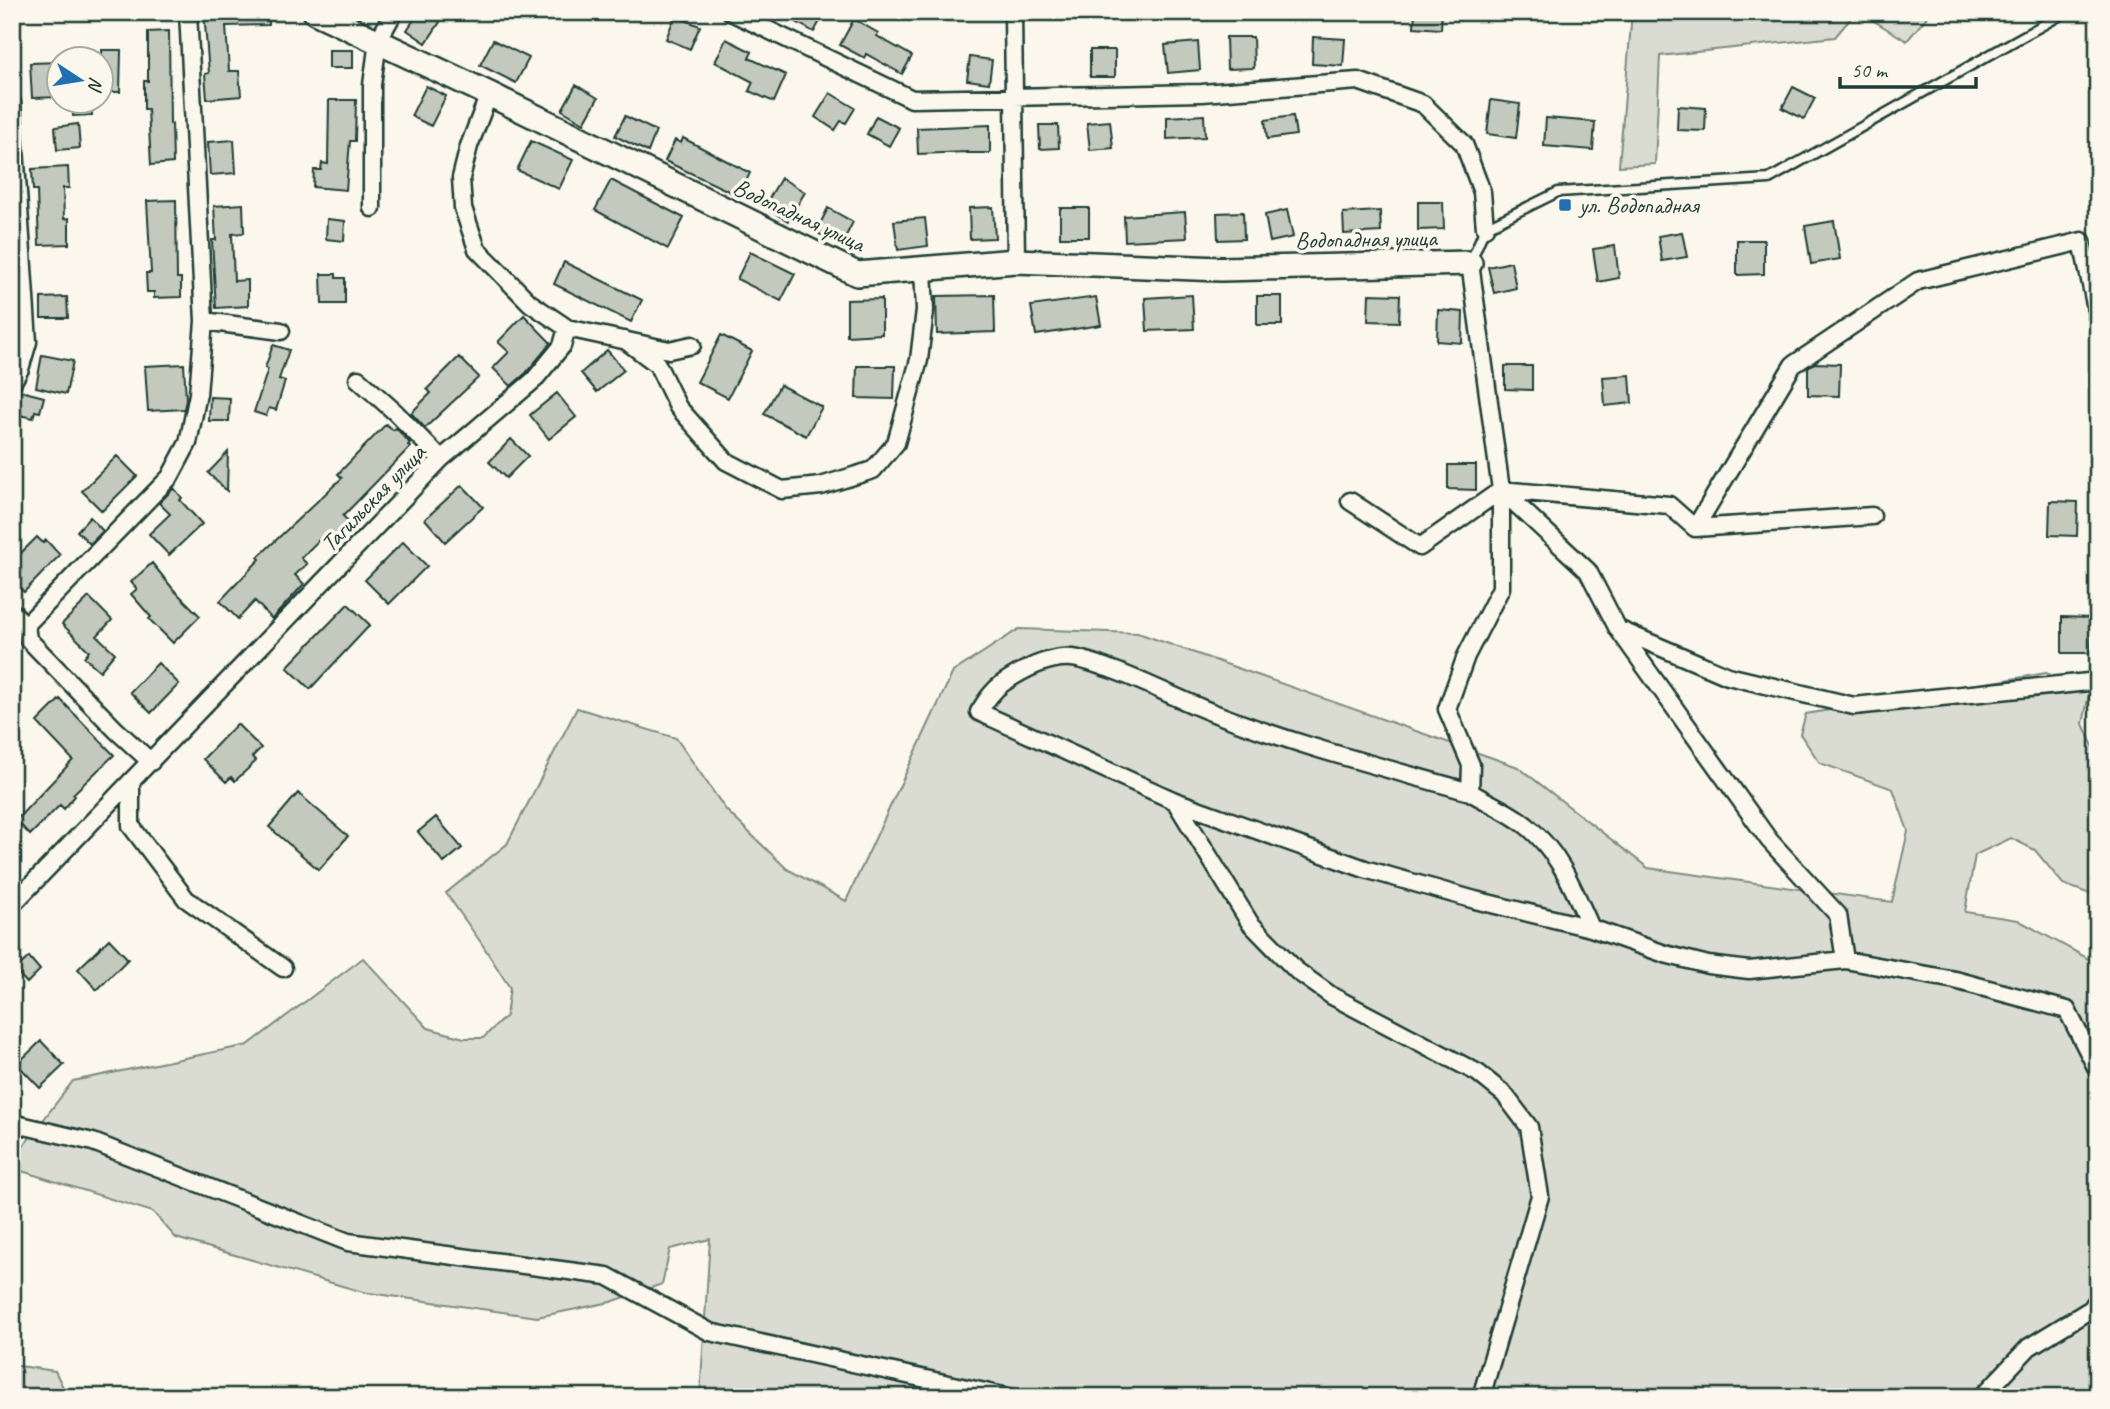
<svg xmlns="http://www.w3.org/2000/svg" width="2110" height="1409" font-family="Caveat,sans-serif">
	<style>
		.green { fill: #dbdcd1; stroke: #7d8c82; stroke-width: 2 }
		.building { fill: #c4c9be; stroke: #1f3d34; stroke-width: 2 }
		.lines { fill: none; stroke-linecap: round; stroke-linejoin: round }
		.lane-casing { stroke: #1f3d34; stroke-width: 13 }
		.street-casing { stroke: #1f3d34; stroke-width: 21 }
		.secondary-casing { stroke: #1f3d34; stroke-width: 28 }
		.lane { stroke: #fbf7ec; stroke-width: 8 }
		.street { stroke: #fbf7ec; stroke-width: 16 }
		.secondary { stroke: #fbf7ec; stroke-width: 23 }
		.poi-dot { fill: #1f6fb2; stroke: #fbf7ec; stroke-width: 2.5 }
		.labels { text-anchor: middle; stroke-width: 7; stroke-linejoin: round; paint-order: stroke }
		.poi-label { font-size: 24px; fill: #1f3d34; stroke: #fbf7ec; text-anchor: start }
		.street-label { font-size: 24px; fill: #1f3d34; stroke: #fbf7ec }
	</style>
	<rect width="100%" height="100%" fill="#fbf7ec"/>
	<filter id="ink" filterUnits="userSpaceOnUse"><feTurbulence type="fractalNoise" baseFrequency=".0143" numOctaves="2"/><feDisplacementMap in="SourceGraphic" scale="14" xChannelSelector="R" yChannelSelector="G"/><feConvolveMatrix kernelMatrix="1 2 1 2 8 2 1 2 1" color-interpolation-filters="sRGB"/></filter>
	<g filter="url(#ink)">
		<!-- green -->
		<path class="green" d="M 1632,12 L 1856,12 L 1835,37 L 1660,56 L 1655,164 L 1619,166 Z
			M 1859,12 L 1931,12 L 1907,41 Z
			M 1019,629 L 1138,633 L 1518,767 L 1648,868 L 1892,902 L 1908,831 L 1893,789 L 1820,763 L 1800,734 L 1806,714 L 2046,673 L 2090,689 L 2083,724 L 2095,751 L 2098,751 L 2098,897 L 2063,884 L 2035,850 L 2011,838 L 1975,855 L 1965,912 L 2018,920 L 2098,964 L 2098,1397 L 700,1397 L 710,1239 L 670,1249 L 662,1284 L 611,1302 L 537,1317 L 363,1292 L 176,1238 L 153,1212 L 12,1168 L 12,1161 L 73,1081 L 248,1045 L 363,958 L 428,1028 L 464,1038 L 483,1038 L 506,1016 L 510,988 L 482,944 L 446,893 L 507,844 L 577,708 L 676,738 L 726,810 L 787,869 L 846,901 L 953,672 Z
			M 12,1365 L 55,1371 L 64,1389 L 57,1397 L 12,1397 Z"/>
		<!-- building -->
		<path class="building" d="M 204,12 L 269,12 L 269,25 L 226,26 L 229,71 L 239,71 L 241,96 L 207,99 L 205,74 L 209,73 Z
			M 419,12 L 425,12 L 440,22 L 426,43 L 407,30 Z
			M 778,12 L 825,12 L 814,32 Z
			M 1415,12 L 1442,12 L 1441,29 L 1414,27 Z
			M 675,16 L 700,26 L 690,49 L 666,39 Z
			M 854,19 L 878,33 L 877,36 L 912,56 L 902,74 L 866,54 L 864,58 L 840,45 Z
			M 169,31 L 170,124 L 172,124 L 173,163 L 151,165 L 148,109 L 144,109 L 144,81 L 148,81 L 148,32 Z
			M 1226,37 L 1253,37 L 1254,68 L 1227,69 Z
			M 1313,37 L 1345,39 L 1343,66 L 1312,64 Z
			M 726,39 L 752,52 L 749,58 L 786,75 L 774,102 L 749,91 L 753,82 L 715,62 Z
			M 493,40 L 529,58 L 516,83 L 480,65 Z
			M 1198,42 L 1200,70 L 1168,73 L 1165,45 Z
			M 102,50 L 121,50 L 120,92 L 102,92 Z
			M 329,50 L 353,50 L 353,68 L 329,68 Z
			M 1090,50 L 1115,50 L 1115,77 L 1090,77 Z
			M 970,57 L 992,60 L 989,83 L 967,80 Z
			M 60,62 L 60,97 L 32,98 L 30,63 Z
			M 576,85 L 598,98 L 584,123 L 562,110 Z
			M 426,86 L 446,96 L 431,126 L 411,116 Z
			M 1793,87 L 1815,98 L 1804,119 L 1782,108 Z
			M 830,93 L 855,108 L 846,123 L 841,121 L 835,130 L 815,117 Z
			M 329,100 L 356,100 L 355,141 L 350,141 L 346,190 L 313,187 L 314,170 L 321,170 L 322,163 L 328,164 Z
			M 1491,100 L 1520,104 L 1516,138 L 1487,134 Z
			M 73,102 L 92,102 L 92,115 L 73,116 Z
			M 1678,106 L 1706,108 L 1705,131 L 1677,130 Z
			M 1204,115 L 1205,137 L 1167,139 L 1167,117 Z
			M 625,116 L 656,131 L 648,152 L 615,136 Z
			M 876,116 L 899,128 L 889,146 L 867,134 Z
			M 1293,116 L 1296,135 L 1267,139 L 1265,120 Z
			M 1546,118 L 1595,122 L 1593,150 L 1544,146 Z
			M 1110,121 L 1113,148 L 1090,150 L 1087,123 Z
			M 78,124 L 80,148 L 57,150 L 55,127 Z
			M 990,125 L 990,153 L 967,153 L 967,152 L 918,154 L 917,128 Z
			M 1039,125 L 1058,125 L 1059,148 L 1040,149 Z
			M 683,138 L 750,173 L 739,196 L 665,161 L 675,140 L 681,143 Z
			M 234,140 L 236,173 L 210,175 L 208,142 Z
			M 531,141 L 573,160 L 559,189 L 517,170 Z
			M 68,167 L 69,188 L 63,188 L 64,219 L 69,218 L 69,244 L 39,245 L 37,190 L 33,190 L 32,169 Z
			M 781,178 L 805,192 L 788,221 L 764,207 Z
			M 611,180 L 684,218 L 668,249 L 595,210 Z
			M 176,200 L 177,278 L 181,278 L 181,297 L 154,298 L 154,292 L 147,292 L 146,273 L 151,273 L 147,201 Z
			M 1418,202 L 1443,202 L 1444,229 L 1418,230 Z
			M 243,204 L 244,233 L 232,234 L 234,281 L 248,280 L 248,306 L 216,308 L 212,240 L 216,240 L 214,206 Z
			M 993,207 L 995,238 L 970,239 L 969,208 Z
			M 828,208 L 853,222 L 841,246 L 816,232 Z
			M 1060,208 L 1089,208 L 1089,237 L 1060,237 Z
			M 1287,210 L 1293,237 L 1270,242 L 1265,215 Z
			M 1380,211 L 1381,232 L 1344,234 L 1343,213 Z
			M 1185,212 L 1187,238 L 1125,241 L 1124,216 Z
			M 1243,212 L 1244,239 L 1218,240 L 1217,213 Z
			M 925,218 L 928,246 L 898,250 L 894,221 Z
			M 327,219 L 345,221 L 344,241 L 326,239 Z
			M 1834,221 L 1840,259 L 1811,264 L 1805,226 Z
			M 1682,232 L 1687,257 L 1662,261 L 1658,236 Z
			M 1737,240 L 1764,240 L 1764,274 L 1737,275 Z
			M 1615,246 L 1619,278 L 1598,282 L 1593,249 Z
			M 750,252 L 795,274 L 781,301 L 737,279 Z
			M 564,262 L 642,300 L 631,322 L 554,284 Z
			M 1511,262 L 1516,288 L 1494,293 L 1488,267 Z
			M 321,274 L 336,274 L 336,278 L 345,278 L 345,304 L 322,304 Z
			M 1369,294 L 1400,295 L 1399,322 L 1368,321 Z
			M 994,295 L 995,332 L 937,334 L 936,296 Z
			M 1192,295 L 1194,329 L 1147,331 L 1145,298 Z
			M 1257,296 L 1282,296 L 1282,325 L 1257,325 Z
			M 67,297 L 68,318 L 41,318 L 41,298 Z
			M 1096,297 L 1101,325 L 1036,335 L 1031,306 Z
			M 882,299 L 882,334 L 847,336 L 847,300 Z
			M 1438,310 L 1463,312 L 1462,343 L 1437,341 Z
			M 524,315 L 551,343 L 526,373 L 511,386 L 493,368 L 509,352 L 498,342 Z
			M 721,335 L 752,351 L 728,398 L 697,382 Z
			M 273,345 L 289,350 L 279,379 L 285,381 L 276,410 L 269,408 L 266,416 L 254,412 L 268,369 L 265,368 Z
			M 607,350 L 624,370 L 597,392 L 581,373 Z
			M 42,355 L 73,361 L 66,394 L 36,387 Z
			M 459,357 L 479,377 L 425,428 L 411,413 L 431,393 L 427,389 Z
			M 1815,363 L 1840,364 L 1839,396 L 1808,395 L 1808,367 Z
			M 184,364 L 186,400 L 184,409 L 148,411 L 145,366 Z
			M 857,366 L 895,366 L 894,399 L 856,398 Z
			M 1505,366 L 1532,366 L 1532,390 L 1505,389 Z
			M 1630,375 L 1632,403 L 1605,406 L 1603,377 Z
			M 780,385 L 822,407 L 806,436 L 764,414 Z
			M 21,391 L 44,397 L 40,412 L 35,411 L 33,418 L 15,414 Z
			M 557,393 L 576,417 L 549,439 L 530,415 Z
			M 210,397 L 230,398 L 229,421 L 209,421 Z
			M 386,424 L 393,430 L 396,428 L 410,443 L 408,445 L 410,447 L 343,516 L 354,527 L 337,544 L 326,533 L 301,558 L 307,564 L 295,575 L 304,584 L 272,619 L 255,601 L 238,619 L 220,601 L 260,559 L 258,557 L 342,478 L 338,474 Z
			M 511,439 L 528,456 L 506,478 L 489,462 Z
			M 228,452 L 227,491 L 208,473 Z
			M 117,456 L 137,476 L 102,511 L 82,491 Z
			M 1448,465 L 1476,465 L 1476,490 L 1448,489 Z
			M 462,485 L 483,507 L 445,542 L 425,519 Z
			M 174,488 L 182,498 L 180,500 L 202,524 L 169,555 L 149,534 L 170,514 L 159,503 Z
			M 2050,501 L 2078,502 L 2077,536 L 2049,535 Z
			M 90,517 L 103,531 L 90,544 L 77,531 Z
			M 37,537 L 43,543 L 46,540 L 60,555 L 24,592 L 12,581 L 12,562 Z
			M 403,542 L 427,566 L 389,604 L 365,580 Z
			M 152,563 L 173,589 L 200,616 L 173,643 L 149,619 L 151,617 L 131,594 L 137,589 L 131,582 Z
			M 89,597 L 112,620 L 97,636 L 115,653 L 100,671 L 84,657 L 89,651 L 62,624 Z
			M 348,604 L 370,625 L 310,689 L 287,667 Z
			M 2062,617 L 2092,618 L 2091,653 L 2062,653 Z
			M 158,663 L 179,684 L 151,713 L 130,692 Z
			M 60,699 L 114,755 L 73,794 L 75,796 L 64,809 L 60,805 L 30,835 L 16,820 L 73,760 L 37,722 Z
			M 237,724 L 261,748 L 252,757 L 256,761 L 235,781 L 231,777 L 226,782 L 203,759 Z
			M 298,793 L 348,836 L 319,870 L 269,827 Z
			M 436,817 L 462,848 L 444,863 L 418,832 Z
			M 109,939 L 128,959 L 97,990 L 78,969 Z
			M 29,957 L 40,970 L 27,983 L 15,970 Z
			M 41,1041 L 64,1065 L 40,1088 L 17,1064 Z"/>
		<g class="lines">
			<defs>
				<path id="lane" d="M 1471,261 L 1485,228 L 1558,192 L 1769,179 L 2066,12"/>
				<path id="street" d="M 731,12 L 912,99 L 1202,93 L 1358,81 L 1423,104 L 1464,144 L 1482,192 L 1485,228
					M 1013,12 L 1016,261
					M 12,103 L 28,342 L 20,369 L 12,383
					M 372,208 L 372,85 L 378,41 L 394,12
					M 1470,263 L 1501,490 L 1588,571 L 1618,629 L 1769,840 L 1838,915 L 1845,960
					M 204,321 L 281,331
					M 567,328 L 669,350 L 692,345
					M 625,340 L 657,364 L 678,407 L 726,461 L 782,490 L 821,486 L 873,470 L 896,443 L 919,360 L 925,310 L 923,269
					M 358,379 L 395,412 L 441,459
					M 1501,490 L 1669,505 L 1695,528 L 1872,516
					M 1350,501 L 1420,547 L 1501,490 L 1501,588 L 1466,656 L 1447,709 L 1471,765 L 1470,792 C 1382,767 1295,745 1211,712 C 1178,699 1146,682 1113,670 C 1100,666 1085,659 1072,658 C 1049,656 1021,671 1003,683 C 992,691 986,701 979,712 L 1175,801 L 1365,869 L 1475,900 L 1591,928 L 1665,954 L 1708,965 L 1749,970 L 1845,960 L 1955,980 L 2067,1010 L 2098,1071
					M 1695,528 L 1793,365 L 1918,281 L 2082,241 L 2098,319
					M 12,612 L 26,625
					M 1620,630 L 1728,676 L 1854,706 L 2098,681
					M 151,762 L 116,730 L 28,639 L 26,625 L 170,477 L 188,443 L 198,394 L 204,321 L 188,12
					M 131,781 L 131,826 L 186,899 L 283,968
					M 1470,792 C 1488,803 1510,812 1527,826 C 1560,853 1574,890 1591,928
					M 1175,801 L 1250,923 L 1297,971 L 1332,996 L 1478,1073 L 1504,1094 L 1529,1127 L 1540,1196 L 1481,1397
					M 12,905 L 441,459 L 534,380 L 562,346 L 567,328 L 530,303 L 477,249 L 463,208 L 461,178 L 469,146 L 489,94
					M 12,1123 L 93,1142 L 348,1242 L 607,1276 L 710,1332 L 1008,1397
					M 1982,1397 L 2029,1347 L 2091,1309 L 2098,1299"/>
				<path id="secondary" d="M 315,12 L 489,94 L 857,274 L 1016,261 L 1221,269 L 1470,263"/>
			</defs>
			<!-- lane casing -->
			<use href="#lane" class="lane-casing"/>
			<!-- street casing -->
			<use href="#street" class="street-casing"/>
			<!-- secondary casing -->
			<use href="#secondary" class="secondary-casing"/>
			<!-- lane -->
			<use href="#lane" class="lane"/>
			<!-- street -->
			<use href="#street" class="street"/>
			<!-- secondary -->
			<use href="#secondary" class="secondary"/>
		</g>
	</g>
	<!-- markers -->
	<rect class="poi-dot" x="1558" y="198" width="14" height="14" rx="3.5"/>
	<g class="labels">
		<!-- poi labels -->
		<g class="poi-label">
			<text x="1579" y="213">ул. Водопадная</text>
		</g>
		<!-- street labels -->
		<g class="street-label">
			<text transform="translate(799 215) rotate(25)" y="8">Водопадная улица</text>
			<text transform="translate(1366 239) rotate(-1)" y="8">Водопадная улица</text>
			<text transform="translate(373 498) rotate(-46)" y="8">Тагильская улица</text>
		</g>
	</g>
	<!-- margin -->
	<rect width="2110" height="1409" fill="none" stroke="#fbf7ec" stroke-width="42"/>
	<rect x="21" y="21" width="2068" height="1367" fill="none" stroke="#1f3d34" stroke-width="2.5" filter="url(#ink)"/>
	<!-- north arrow -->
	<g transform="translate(80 80) rotate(102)"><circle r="33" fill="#fbf7ec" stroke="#a3ada2" stroke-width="2"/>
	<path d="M0-5L12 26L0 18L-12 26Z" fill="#1f6fb2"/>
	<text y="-10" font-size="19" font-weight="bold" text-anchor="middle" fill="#1f3d34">N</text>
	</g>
	<!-- scale -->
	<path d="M1840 77v10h136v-10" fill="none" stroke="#1f3d34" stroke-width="3.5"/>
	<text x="1851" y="77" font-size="21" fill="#1f3d34" stroke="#fbf7ec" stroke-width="5" paint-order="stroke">50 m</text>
</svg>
